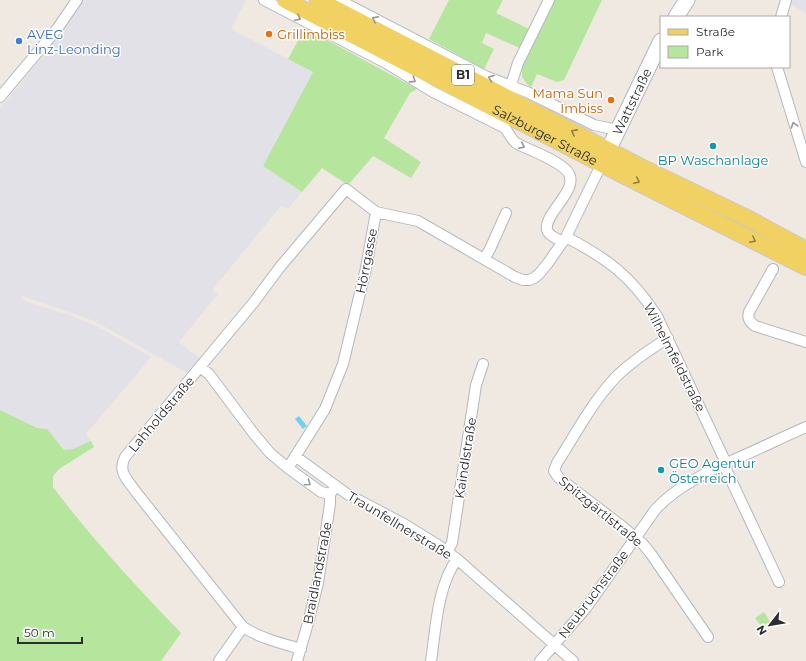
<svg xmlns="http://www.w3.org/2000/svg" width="806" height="661" font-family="Montserrat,sans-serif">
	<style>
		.industrial { fill: #e3e1e8 }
		.green { fill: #b6e59e }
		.water { fill: #75cff0 }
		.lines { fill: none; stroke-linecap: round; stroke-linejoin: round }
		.street-casing { stroke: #b4b7c1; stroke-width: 12 }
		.secondary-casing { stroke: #b4b7c1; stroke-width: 17 }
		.primary-casing { stroke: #c9c9c9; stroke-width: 18 }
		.street { stroke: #fff; stroke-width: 10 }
		.secondary { stroke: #fff; stroke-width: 15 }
		.primary { stroke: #f2d163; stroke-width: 16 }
		.oneway { stroke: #969696 }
		.oneway2 { stroke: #908048 }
		.food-dot { fill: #e8710a; stroke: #fff; stroke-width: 1.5 }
		.shop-dot { fill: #3f7fe0; stroke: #fff; stroke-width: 1.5 }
		.culture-dot { fill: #0f9aa8; stroke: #fff; stroke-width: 1.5 }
		.labels { text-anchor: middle; stroke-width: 3; stroke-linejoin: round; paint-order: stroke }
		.shield { fill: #fff; stroke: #6d6d6d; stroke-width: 1 }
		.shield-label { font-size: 12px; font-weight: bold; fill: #2e2e2e }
		.shop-label { font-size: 13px; fill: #366cbe; stroke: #fff; text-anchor: start }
		.food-label { font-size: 13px; fill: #c56008; stroke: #fff; text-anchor: start }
		.street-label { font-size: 13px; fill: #2e2e2e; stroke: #fff }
		.culture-label { font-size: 13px; fill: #0d838f; stroke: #fff }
	</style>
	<rect width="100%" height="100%" fill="#efe9e1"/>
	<!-- industrial -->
	<path class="industrial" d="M 83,0 L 246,0 L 231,29 L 313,72 L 263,166 L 302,192 L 288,209 L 281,206 L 212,290 L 218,294 L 179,342 L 201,359 L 189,374 L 94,321 L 23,296 L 22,299 L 25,301 L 72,316 L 100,328 L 151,357 L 86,434 L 91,441 L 73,449 L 64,450 L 47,429 L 37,428 L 0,410 L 0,109 L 62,32 Z
		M 791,0 L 806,0 L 806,14 L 790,3 Z"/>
	<!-- green -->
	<path class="green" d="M 449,0 L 503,0 L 496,13 L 531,30 L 522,49 L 486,33 L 482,43 L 494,49 L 484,69 L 429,39 Z
		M 553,0 L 602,0 L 564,80 L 557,82 L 537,74 L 531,87 L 527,84 L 522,77 L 522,64 Z
		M 305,28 L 417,89 L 410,93 L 384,138 L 421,162 L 411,178 L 373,156 L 348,185 L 322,168 L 302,192 L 263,166 L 313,72 L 288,59 Z
		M 0,410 L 37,428 L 47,429 L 64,450 L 73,449 L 91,441 L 94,447 L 59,469 L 53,476 L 53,487 C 92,539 136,586 181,633 L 161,661 L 0,661 Z
		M 764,612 L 770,622 L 761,626 L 755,618 Z"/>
	<!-- water -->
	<path class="water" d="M 299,416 L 307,426 L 303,429 L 295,419 Z"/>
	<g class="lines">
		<defs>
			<path id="street" d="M 264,0 L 386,63 L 433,92 L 505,128 C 509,133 511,139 516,143 C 531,151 556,159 567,171 C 583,189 539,216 548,232 C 551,237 558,239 563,242
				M 339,0 L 485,76 L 527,92 L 594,125 L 617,130
				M 781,17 L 786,0
				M 777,67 L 806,162
				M 511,85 L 518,63 L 549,0
				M 0,97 L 57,29 L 77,0
				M 566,237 C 608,259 631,276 657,316 L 726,463
				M 484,259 L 490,249 L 506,213
				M 773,269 L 749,312 C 747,319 750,322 755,326 L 806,342
				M 668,338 C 649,350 629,363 614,379 C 591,404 575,435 557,463 L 554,471 L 559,478 L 623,527 L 642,543 L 651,554 L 708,637
				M 200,367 L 209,374 L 254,434 L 270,453 L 288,468 L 321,492 L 330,494
				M 295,456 L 347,494 L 404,524 L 438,545 L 457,559 L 573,661
				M 724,465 L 779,582
				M 288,468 L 325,409 L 343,364 L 366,268 L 376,212 L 418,221 L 515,277 L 523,280 L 529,280 L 534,278 L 539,274 L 548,263 L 566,237 L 602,163
				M 447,552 L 452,543 L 476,385 L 483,364
				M 301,649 C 280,643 260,638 243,627 L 136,492 C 128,480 117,472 125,457 L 254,302 L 280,267 L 346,189 L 376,212
				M 219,661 L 243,627
				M 297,661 L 308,623 L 318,583 L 330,504 L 330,494 L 334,489
				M 431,661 C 436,628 437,587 457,559
				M 540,661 L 586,608 L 655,510 C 678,485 708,472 738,458 C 761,448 783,437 806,427"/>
			<g id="secondary">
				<path d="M 676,17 L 687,0"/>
				<path id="s1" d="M 603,161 L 661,41"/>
			</g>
			<g id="primary">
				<path id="s2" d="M 285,0 L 623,175 L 806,267"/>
				<path d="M 318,0 L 639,166 L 747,218 L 806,250"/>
			</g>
		</defs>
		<!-- street casing -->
		<use href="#street" class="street-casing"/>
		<!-- secondary casing -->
		<use href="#secondary" class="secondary-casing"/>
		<!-- primary casing -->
		<use href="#primary" class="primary-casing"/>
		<!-- street -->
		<use href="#street" class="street"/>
		<!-- secondary -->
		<use href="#secondary" class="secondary"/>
		<!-- primary -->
		<use href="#primary" class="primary"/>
	</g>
	<!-- one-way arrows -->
	<defs><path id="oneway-chevron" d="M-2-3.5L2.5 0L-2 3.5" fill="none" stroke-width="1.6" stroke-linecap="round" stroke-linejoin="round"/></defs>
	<g class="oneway">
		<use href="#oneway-chevron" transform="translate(298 18) rotate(27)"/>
		<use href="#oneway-chevron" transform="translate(375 19) rotate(-153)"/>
		<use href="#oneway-chevron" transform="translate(491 78) rotate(-159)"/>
		<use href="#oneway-chevron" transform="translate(413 80) rotate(33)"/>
		<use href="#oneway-chevron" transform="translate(794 125) rotate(-108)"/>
		<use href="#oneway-chevron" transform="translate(522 146) rotate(27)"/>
		<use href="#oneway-chevron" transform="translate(308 483) rotate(35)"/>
	</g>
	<g class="oneway2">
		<use href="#oneway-chevron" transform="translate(574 132) rotate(-152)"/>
		<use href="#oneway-chevron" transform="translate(637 181) rotate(25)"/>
		<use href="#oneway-chevron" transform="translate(753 240) rotate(27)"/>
	</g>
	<!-- markers -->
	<g class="food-dot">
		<circle cx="269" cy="34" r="4"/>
		<circle cx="611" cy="100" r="4"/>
	</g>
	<circle class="shop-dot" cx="19" cy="41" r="4"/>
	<g class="culture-dot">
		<circle cx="713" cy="146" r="4"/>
		<circle cx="661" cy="470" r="4"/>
	</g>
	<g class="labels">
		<!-- shield labels -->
		<rect class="shield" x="452" y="65" width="22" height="20" rx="3"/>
		<g class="shield-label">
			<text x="463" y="79">B1</text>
		</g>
		<!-- shop labels -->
		<g class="shop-label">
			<text x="27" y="39">AVEG<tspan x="27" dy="15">Linz-Leonding</tspan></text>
		</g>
		<!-- food labels -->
		<g class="food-label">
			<text x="277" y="39">Grillimbiss</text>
			<text x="603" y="98" text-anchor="end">Mama Sun<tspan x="603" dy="15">Imbiss</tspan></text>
		</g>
		<!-- street labels -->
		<g class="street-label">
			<text dy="5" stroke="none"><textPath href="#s1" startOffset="66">Wattstraße</textPath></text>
			<text dy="5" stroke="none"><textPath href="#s2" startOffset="293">Salzburger Straße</textPath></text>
			<text transform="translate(366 261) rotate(-79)" y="5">Hörrgasse</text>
			<text transform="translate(675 357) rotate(63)" y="5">Wilhelmfeldstraße</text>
			<text transform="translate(161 414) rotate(-50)" y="5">Lahholdstraße</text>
			<text transform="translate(465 458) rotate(-81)" y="5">Kaindlstraße</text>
			<text transform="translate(601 511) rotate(39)" y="5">Spitzgärtlstraße</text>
			<text transform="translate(400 525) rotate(31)" y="5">Traunfellnerstraße</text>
			<text transform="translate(317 573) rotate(-79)" y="5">Braidlandstraße</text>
			<text transform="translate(593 594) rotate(-53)" y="5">Neubruchstraße</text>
		</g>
		<!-- culture labels -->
		<g class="culture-label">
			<text x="713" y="165">BP Waschanlage</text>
			<text x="669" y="468" text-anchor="start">GEO Agentur<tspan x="669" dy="15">Österreich</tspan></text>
		</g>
	</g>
	<!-- legend -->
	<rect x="660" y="16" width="130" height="52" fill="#ffffff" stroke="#ababab"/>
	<rect x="668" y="29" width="20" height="6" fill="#f2d163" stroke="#ababab"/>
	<text x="696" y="36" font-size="12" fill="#2e2e2e">Straße</text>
	<rect x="668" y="46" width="20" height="12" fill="#b6e59e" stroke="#ababab"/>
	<text x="696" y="56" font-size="12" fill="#2e2e2e">Park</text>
	<!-- north arrow -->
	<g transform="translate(770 625) rotate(239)" stroke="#ffffff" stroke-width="3" paint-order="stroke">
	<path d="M0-3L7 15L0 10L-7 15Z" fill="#2e2e2e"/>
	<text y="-6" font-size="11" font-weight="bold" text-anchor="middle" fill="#2e2e2e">N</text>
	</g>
	<!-- scale -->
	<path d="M18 637v6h64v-6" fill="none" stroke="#2e2e2e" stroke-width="2"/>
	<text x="24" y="637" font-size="12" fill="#2e2e2e" stroke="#ffffff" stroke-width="3" paint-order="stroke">50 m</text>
</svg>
